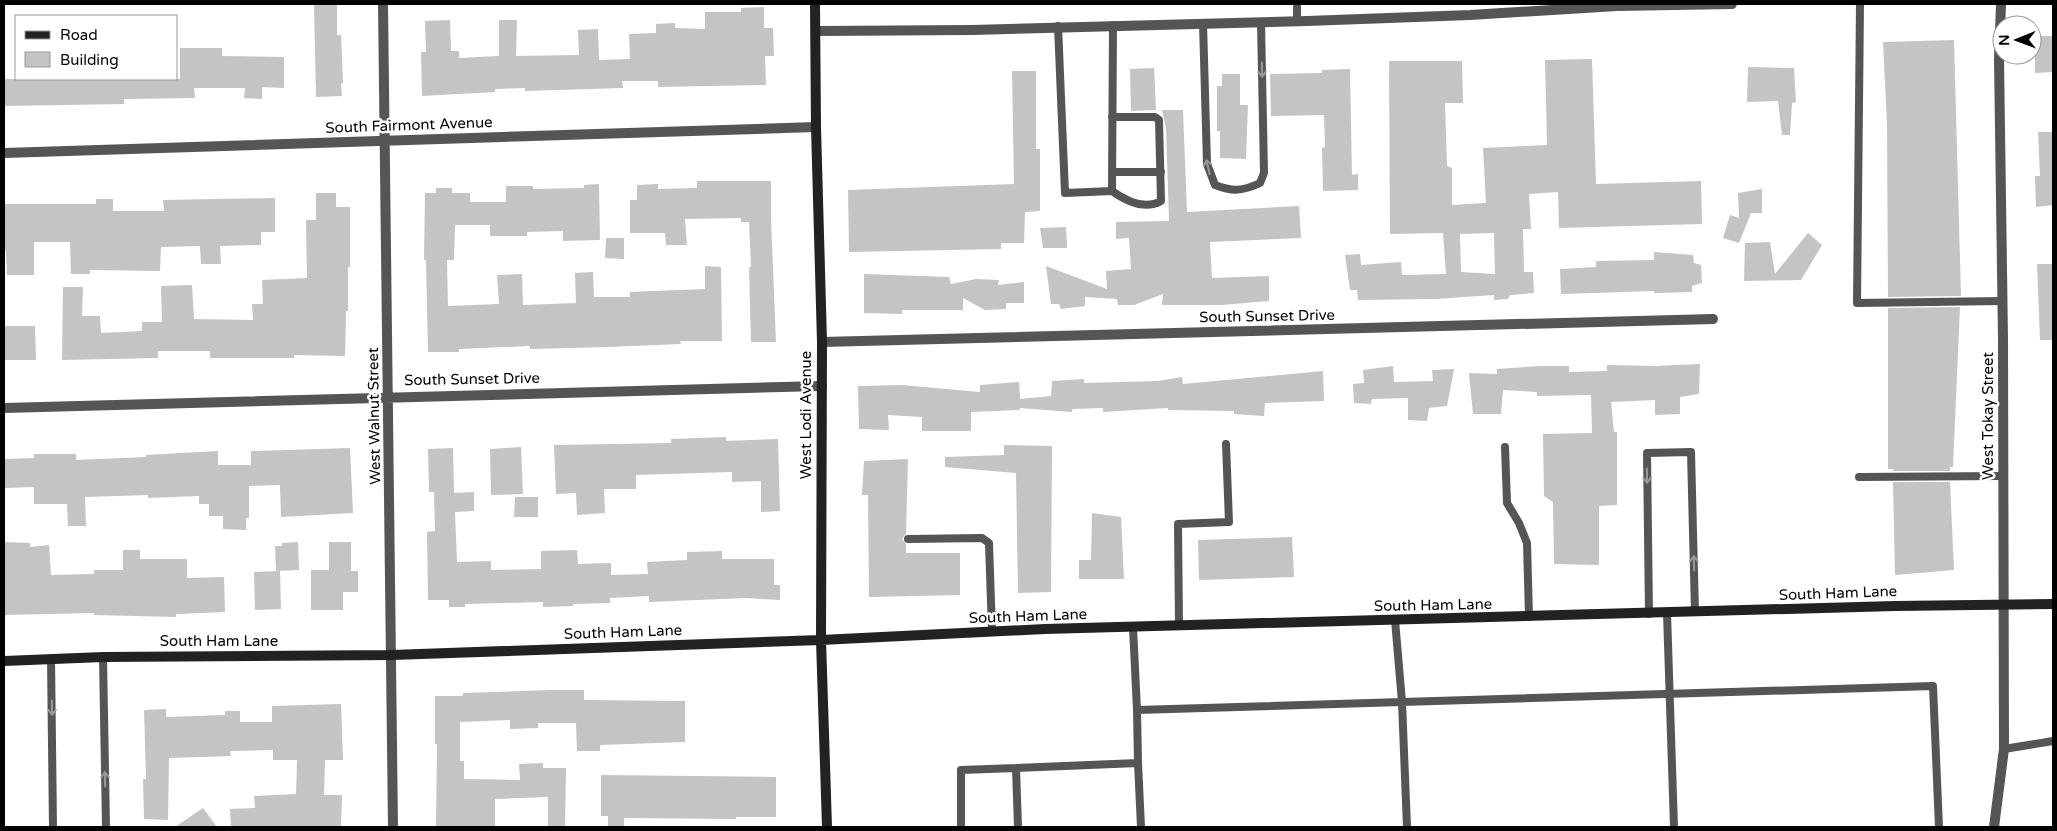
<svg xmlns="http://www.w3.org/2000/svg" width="2057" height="831" font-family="'Varela Round',sans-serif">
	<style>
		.building { fill: #c4c4c4; fill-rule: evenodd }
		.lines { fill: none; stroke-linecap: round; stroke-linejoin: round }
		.service { stroke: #555; stroke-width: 8 }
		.minor { stroke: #555; stroke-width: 10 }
		.secondary { stroke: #222; stroke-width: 10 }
		.oneway { stroke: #999 }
		.labels { text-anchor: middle; stroke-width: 5; stroke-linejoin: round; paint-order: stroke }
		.street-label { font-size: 15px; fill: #000; stroke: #fff }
	</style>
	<rect width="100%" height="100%" fill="#fff"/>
	<!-- building -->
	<path class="building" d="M 314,4 L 337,4 L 337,35 L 341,35 L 343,83 L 341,84 L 342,96 L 316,97 Z
		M 764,7 L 764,28 L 773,28 L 774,56 L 765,56 L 766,85 L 658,87 L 658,81 L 622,81 L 623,88 L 525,91 L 525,88 L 495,89 L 495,92 L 422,96 L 421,52 L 426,52 L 425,21 L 450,20 L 451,51 L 459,51 L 459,58 L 499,56 L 499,20 L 517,20 L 516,56 L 579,55 L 578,30 L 598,29 L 599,60 L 630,59 L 629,34 L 656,33 L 656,24 L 675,23 L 675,28 L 705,29 L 705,12 L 741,12 L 741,8 Z
		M 2035,36 L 2053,36 L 2053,72 L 2035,73 Z
		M 1954,40 L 1961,296 L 1888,297 L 1887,124 L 1883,42 Z
		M 180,48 L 222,48 L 222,56 L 284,57 L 284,88 L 262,87 L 262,99 L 244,98 L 245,88 L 194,88 L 195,98 L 124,99 L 124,104 L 4,106 L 4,79 L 180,79 Z
		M 1592,59 L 1596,184 L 1701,181 L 1702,224 L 1559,228 L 1558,192 L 1529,194 L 1531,229 L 1523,229 L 1524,272 L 1533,272 L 1534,293 L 1510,295 L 1508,299 L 1494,300 L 1494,295 L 1435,299 L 1358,300 L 1357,290 L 1350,290 L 1345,255 L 1360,254 L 1361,265 L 1401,262 L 1402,275 L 1446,274 L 1443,233 L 1390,234 L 1389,61 L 1462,61 L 1463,103 L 1445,103 L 1447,166 L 1452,168 L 1452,205 L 1486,203 L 1483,148 L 1547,145 L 1545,60 ZM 1494,233 L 1495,274 L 1461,272 L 1460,234 Z
		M 1748,67 L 1794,68 L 1796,102 L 1792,103 L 1790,135 L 1782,135 L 1778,101 L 1747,102 Z
		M 1154,68 L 1156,110 L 1131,111 L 1130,69 Z
		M 1350,69 L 1352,175 L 1358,174 L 1358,190 L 1323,191 L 1322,148 L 1325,147 L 1324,115 L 1271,116 L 1270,74 L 1322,73 L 1322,70 Z
		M 1012,71 L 1036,71 L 1036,149 L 1040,149 L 1040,211 L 1025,212 L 1024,243 L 1001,243 L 1001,249 L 849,252 L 848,190 L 1014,184 Z
		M 1222,74 L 1240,74 L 1240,105 L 1248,105 L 1246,159 L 1220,158 L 1220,131 L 1217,131 L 1217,86 L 1222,86 Z
		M 1162,110 L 1183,110 L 1187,212 L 1299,206 L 1301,238 L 1210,242 L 1212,278 L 1269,276 L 1269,301 L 1221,305 L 1162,305 L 1163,294 L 1134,305 L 1118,305 L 1117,299 L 1085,297 L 1085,306 L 1061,309 L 1059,304 L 1051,304 L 1046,266 L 1107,289 L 1106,271 L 1131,269 L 1129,238 L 1116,239 L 1116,222 L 1169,221 L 1166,128 Z
		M 2038,132 L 2053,132 L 2053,205 L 2036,207 L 2035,176 L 2040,176 Z
		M 697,181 L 771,181 L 771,219 L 776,342 L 751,342 L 749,267 L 751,267 L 749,222 L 741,222 L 741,218 L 685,219 L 687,245 L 666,245 L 665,233 L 630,233 L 630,200 L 637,200 L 637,185 L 658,184 L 658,189 L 697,188 Z
		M 599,184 L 600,240 L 563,241 L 563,231 L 527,232 L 527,236 L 490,236 L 490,225 L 455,225 L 454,260 L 447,260 L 448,306 L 499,304 L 497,275 L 522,274 L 523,305 L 576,303 L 575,273 L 593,272 L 594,297 L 630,297 L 630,292 L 705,289 L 705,266 L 721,267 L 722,341 L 680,341 L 681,344 L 608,347 L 530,349 L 530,346 L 459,349 L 459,352 L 428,352 L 426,260 L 424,260 L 425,193 L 436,193 L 436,188 L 452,188 L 452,193 L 470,193 L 470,202 L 506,202 L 506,186 L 533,186 L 533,189 L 584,188 L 584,185 Z
		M 1762,189 L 1762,213 L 1751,213 L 1739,243 L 1723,238 L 1730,215 L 1739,218 L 1738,193 Z
		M 316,193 L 336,193 L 336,207 L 350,207 L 350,267 L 348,267 L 348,311 L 346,311 L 345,356 L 294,355 L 294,358 L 210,358 L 210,351 L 158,351 L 158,358 L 62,360 L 63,287 L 83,287 L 82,316 L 100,316 L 101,333 L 142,331 L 142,322 L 162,322 L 161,286 L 192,285 L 194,319 L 253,320 L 252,304 L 263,304 L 262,280 L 307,278 L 306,220 L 316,220 Z
		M 275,198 L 275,232 L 261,232 L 261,245 L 220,246 L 221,264 L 201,264 L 200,246 L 161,247 L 160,271 L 90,270 L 90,274 L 71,274 L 70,242 L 34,242 L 34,275 L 7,275 L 6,251 L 4,251 L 4,204 L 96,204 L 96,199 L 113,199 L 113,211 L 164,211 L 163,200 Z
		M 1066,227 L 1067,248 L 1043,248 L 1040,228 Z
		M 1808,233 L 1822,245 L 1801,280 L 1744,281 L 1745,243 L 1770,242 L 1775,274 Z
		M 606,238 L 624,238 L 624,259 L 605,258 Z
		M 1654,252 L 1693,255 L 1694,263 L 1701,265 L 1702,283 L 1692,286 L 1692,292 L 1654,293 L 1654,291 L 1561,294 L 1560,269 L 1596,267 L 1596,261 L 1654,260 Z
		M 2037,264 L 2053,264 L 2053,340 L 2040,340 Z
		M 864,274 L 949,277 L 951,284 L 976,279 L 999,280 L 998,285 L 1024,282 L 1024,303 L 1006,303 L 1006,309 L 985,310 L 963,298 L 963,310 L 902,310 L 902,314 L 864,313 Z
		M 1960,307 L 1953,467 L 1950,467 L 1950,471 L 1893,471 L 1893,469 L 1888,469 L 1888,308 Z
		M 4,326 L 35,326 L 36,360 L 4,360 Z
		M 1700,364 L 1699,394 L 1680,397 L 1680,414 L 1655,415 L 1655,400 L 1611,402 L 1614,432 L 1617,432 L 1617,505 L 1599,506 L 1599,565 L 1554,564 L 1553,502 L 1544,496 L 1543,434 L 1592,433 L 1591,395 L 1537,396 L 1537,392 L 1503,390 L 1501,414 L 1473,414 L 1469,373 L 1497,374 L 1497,369 L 1540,366 L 1569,366 L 1569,372 L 1607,371 L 1607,365 L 1655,366 Z
		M 1393,366 L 1394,382 L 1433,381 L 1432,370 L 1454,369 L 1447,406 L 1429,408 L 1427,421 L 1408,420 L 1408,398 L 1372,399 L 1371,404 L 1354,403 L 1353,384 L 1364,383 L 1363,370 Z
		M 1323,371 L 1324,401 L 1265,403 L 1264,416 L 1234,414 L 1234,411 L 1168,410 L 1168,408 L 1103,412 L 1103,408 L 1072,409 L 1072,412 L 1020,408 L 1020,410 L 971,412 L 971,431 L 922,431 L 922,417 L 888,415 L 889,430 L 859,429 L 858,386 L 902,385 L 980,392 L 980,385 L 1019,382 L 1020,399 L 1051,396 L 1052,381 L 1084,379 L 1084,383 L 1158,381 L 1182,377 L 1183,384 Z
		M 726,437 L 726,441 L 778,439 L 780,511 L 761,512 L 761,481 L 732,482 L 732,472 L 636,475 L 636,489 L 604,489 L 605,513 L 577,515 L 576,493 L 556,494 L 554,445 L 671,443 L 671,439 Z
		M 1004,445 L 1052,446 L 1051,592 L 1018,593 L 1016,473 L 945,467 L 945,457 L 1004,455 Z
		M 521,447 L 523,494 L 491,495 L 490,449 Z
		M 350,448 L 353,513 L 281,517 L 280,485 L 249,486 L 249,518 L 246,518 L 246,530 L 223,529 L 223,516 L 209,516 L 209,504 L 199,504 L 199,496 L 148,498 L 148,495 L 85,497 L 86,526 L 68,526 L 67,504 L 34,504 L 34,487 L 4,488 L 4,459 L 34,458 L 34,454 L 76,454 L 76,460 L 146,457 L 146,455 L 218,451 L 218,465 L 251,465 L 251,451 Z
		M 453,448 L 454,493 L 474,492 L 474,511 L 455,512 L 457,562 L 491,561 L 491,570 L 541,569 L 541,551 L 577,550 L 578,564 L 611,563 L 611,575 L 648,574 L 647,562 L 687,560 L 687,552 L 722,551 L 722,559 L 774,559 L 774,585 L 780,585 L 780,600 L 746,598 L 649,602 L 649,596 L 610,598 L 610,603 L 573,604 L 573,606 L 543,607 L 543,602 L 465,604 L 465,607 L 449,607 L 449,600 L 428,600 L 427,532 L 435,531 L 434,492 L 429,492 L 428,449 Z
		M 908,459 L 906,534 L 902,539 L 906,544 L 906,553 L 960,553 L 960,595 L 869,597 L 868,495 L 862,495 L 864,461 Z
		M 1893,482 L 1950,482 L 1954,570 L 1895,575 Z
		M 515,497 L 538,497 L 538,517 L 514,517 Z
		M 1092,513 L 1121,517 L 1124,579 L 1079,579 L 1079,560 L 1091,560 Z
		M 1292,537 L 1294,577 L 1199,580 L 1198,540 Z
		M 4,542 L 30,543 L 30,547 L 49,545 L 51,575 L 94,574 L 94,570 L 123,570 L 123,550 L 140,550 L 140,559 L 187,559 L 187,578 L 224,577 L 225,612 L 176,614 L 176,617 L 94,615 L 94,613 L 4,615 Z
		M 298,542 L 299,570 L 276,571 L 275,546 L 282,546 L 282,543 Z
		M 329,542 L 351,542 L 351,571 L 358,571 L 358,592 L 343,592 L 343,610 L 311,610 L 311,570 L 329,570 Z
		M 280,571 L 281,609 L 255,610 L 254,572 Z
		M 550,690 L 584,690 L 584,700 L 685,701 L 685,742 L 600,745 L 600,751 L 577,751 L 576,723 L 538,723 L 538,728 L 510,729 L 510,720 L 460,722 L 460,761 L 464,761 L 464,779 L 520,780 L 519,764 L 543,763 L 543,768 L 566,768 L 565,827 L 548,827 L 548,797 L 495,799 L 495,827 L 436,827 L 437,744 L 435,744 L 435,696 L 463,696 L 463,693 Z
		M 341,704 L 343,760 L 325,760 L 324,795 L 342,795 L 341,827 L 231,827 L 230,809 L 255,808 L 254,796 L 296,794 L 297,760 L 273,760 L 273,750 L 230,751 L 231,756 L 169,758 L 168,820 L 144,819 L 143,779 L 146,779 L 144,710 L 166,709 L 166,717 L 225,715 L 225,711 L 240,711 L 240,722 L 272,722 L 272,706 Z
		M 601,775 L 776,777 L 776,817 L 736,817 L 736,819 L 624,818 L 624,827 L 608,827 L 608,816 L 601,816 Z
		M 203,808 L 217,827 L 175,827 Z"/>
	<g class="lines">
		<!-- service -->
		<path class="service" d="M 1297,4 L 1297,21
			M 1860,4 L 1857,303 L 2003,301
			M 1203,23 L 1207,164 L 1215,185 C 1233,192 1243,191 1260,183 L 1264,173 L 1261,22
			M 1058,26 L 1065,193 L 1112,191 L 1113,25
			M 1112,172 L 1161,172
			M 1112,191 C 1126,201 1145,210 1161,201 L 1159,120 L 1155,117 L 1112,117
			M 1505,447 L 1507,503 L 1519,523 L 1527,543 L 1529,617
			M 1859,477 L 2003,476
			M 908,539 L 982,538 L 989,543 L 992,632
			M 1667,613 L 1674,827
			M 1649,614 L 1647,453 L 1691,452 L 1695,612
			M 1395,620 L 1402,702 L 1407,827
			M 1179,626 L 1178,524 L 1229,522 L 1226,444
			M 1133,627 L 1137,710
			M 103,657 L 106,827
			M 51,659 L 53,827
			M 2004,749 L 2053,741
			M 1138,763 L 1141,827
			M 961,827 L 961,770 L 1016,768
			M 1018,827 L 1016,768 L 1138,763 L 1137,710 L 1933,686 L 1939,827"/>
		<!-- minor -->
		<path class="minor" d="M 383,4 L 393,827
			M 816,31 L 971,30 L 1307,21 L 1470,15 L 1617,6 L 1732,4
			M 4,153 L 816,127
			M 822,342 L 1713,319
			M 4,408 L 822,386
			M 1994,827 L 2004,749 L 2003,339 L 1999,59 L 2001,4"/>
		<!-- secondary -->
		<path class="secondary" d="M 815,4 L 816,127 L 822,342 L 821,640 L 827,827
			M 4,661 L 103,657 L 392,655 L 821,640 L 1045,629 L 1895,606 L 2053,604"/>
	</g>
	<!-- one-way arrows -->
	<defs><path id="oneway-shaft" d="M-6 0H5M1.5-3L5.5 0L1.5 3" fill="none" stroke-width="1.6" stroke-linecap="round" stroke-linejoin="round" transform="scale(1.25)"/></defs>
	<g class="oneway">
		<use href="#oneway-shaft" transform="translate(1262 70) rotate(89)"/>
		<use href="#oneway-shaft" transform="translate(1208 167) rotate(-103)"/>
		<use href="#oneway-shaft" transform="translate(1647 476) rotate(89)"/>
		<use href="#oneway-shaft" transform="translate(1694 563) rotate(-91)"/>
		<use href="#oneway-shaft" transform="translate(52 708) rotate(89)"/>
		<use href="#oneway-shaft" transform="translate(105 779) rotate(-91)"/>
	</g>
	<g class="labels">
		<!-- street labels -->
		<g class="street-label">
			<text transform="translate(409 125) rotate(-2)" y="5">South Fairmont Avenue</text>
			<text transform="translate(1267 316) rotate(-1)" y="5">South Sunset Drive</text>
			<text transform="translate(472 379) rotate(-1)" y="5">South Sunset Drive</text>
			<text transform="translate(806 415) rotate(-90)" y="5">West Lodi Avenue</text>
			<text transform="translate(374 416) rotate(-91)" y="5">West Walnut Street</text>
			<text transform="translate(1988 416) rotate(-90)" y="5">West Tokay Street</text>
			<text transform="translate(1838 593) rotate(-2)" y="5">South Ham Lane</text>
			<text transform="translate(1433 605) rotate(-1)" y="5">South Ham Lane</text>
			<text transform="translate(1028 616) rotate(-2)" y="5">South Ham Lane</text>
			<text transform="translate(623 632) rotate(-2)" y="5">South Ham Lane</text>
			<text x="219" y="646">South Ham Lane</text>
		</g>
	</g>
	<!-- border -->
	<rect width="2057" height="831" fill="none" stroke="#000000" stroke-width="10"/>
	<!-- legend -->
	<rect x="15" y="15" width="162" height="65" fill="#ffffff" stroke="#999999"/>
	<rect x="25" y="31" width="25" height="8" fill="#222222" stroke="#999999"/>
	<text x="60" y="40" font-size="15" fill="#000000">Road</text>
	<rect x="25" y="52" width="25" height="15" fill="#c4c4c4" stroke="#999999"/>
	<text x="60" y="65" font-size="15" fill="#000000">Building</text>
	<!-- north arrow -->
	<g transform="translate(2017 40) rotate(269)"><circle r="24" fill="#ffffff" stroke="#999999"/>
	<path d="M0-4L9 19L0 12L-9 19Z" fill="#000000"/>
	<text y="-8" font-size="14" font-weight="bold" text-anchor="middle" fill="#000000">N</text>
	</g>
</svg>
